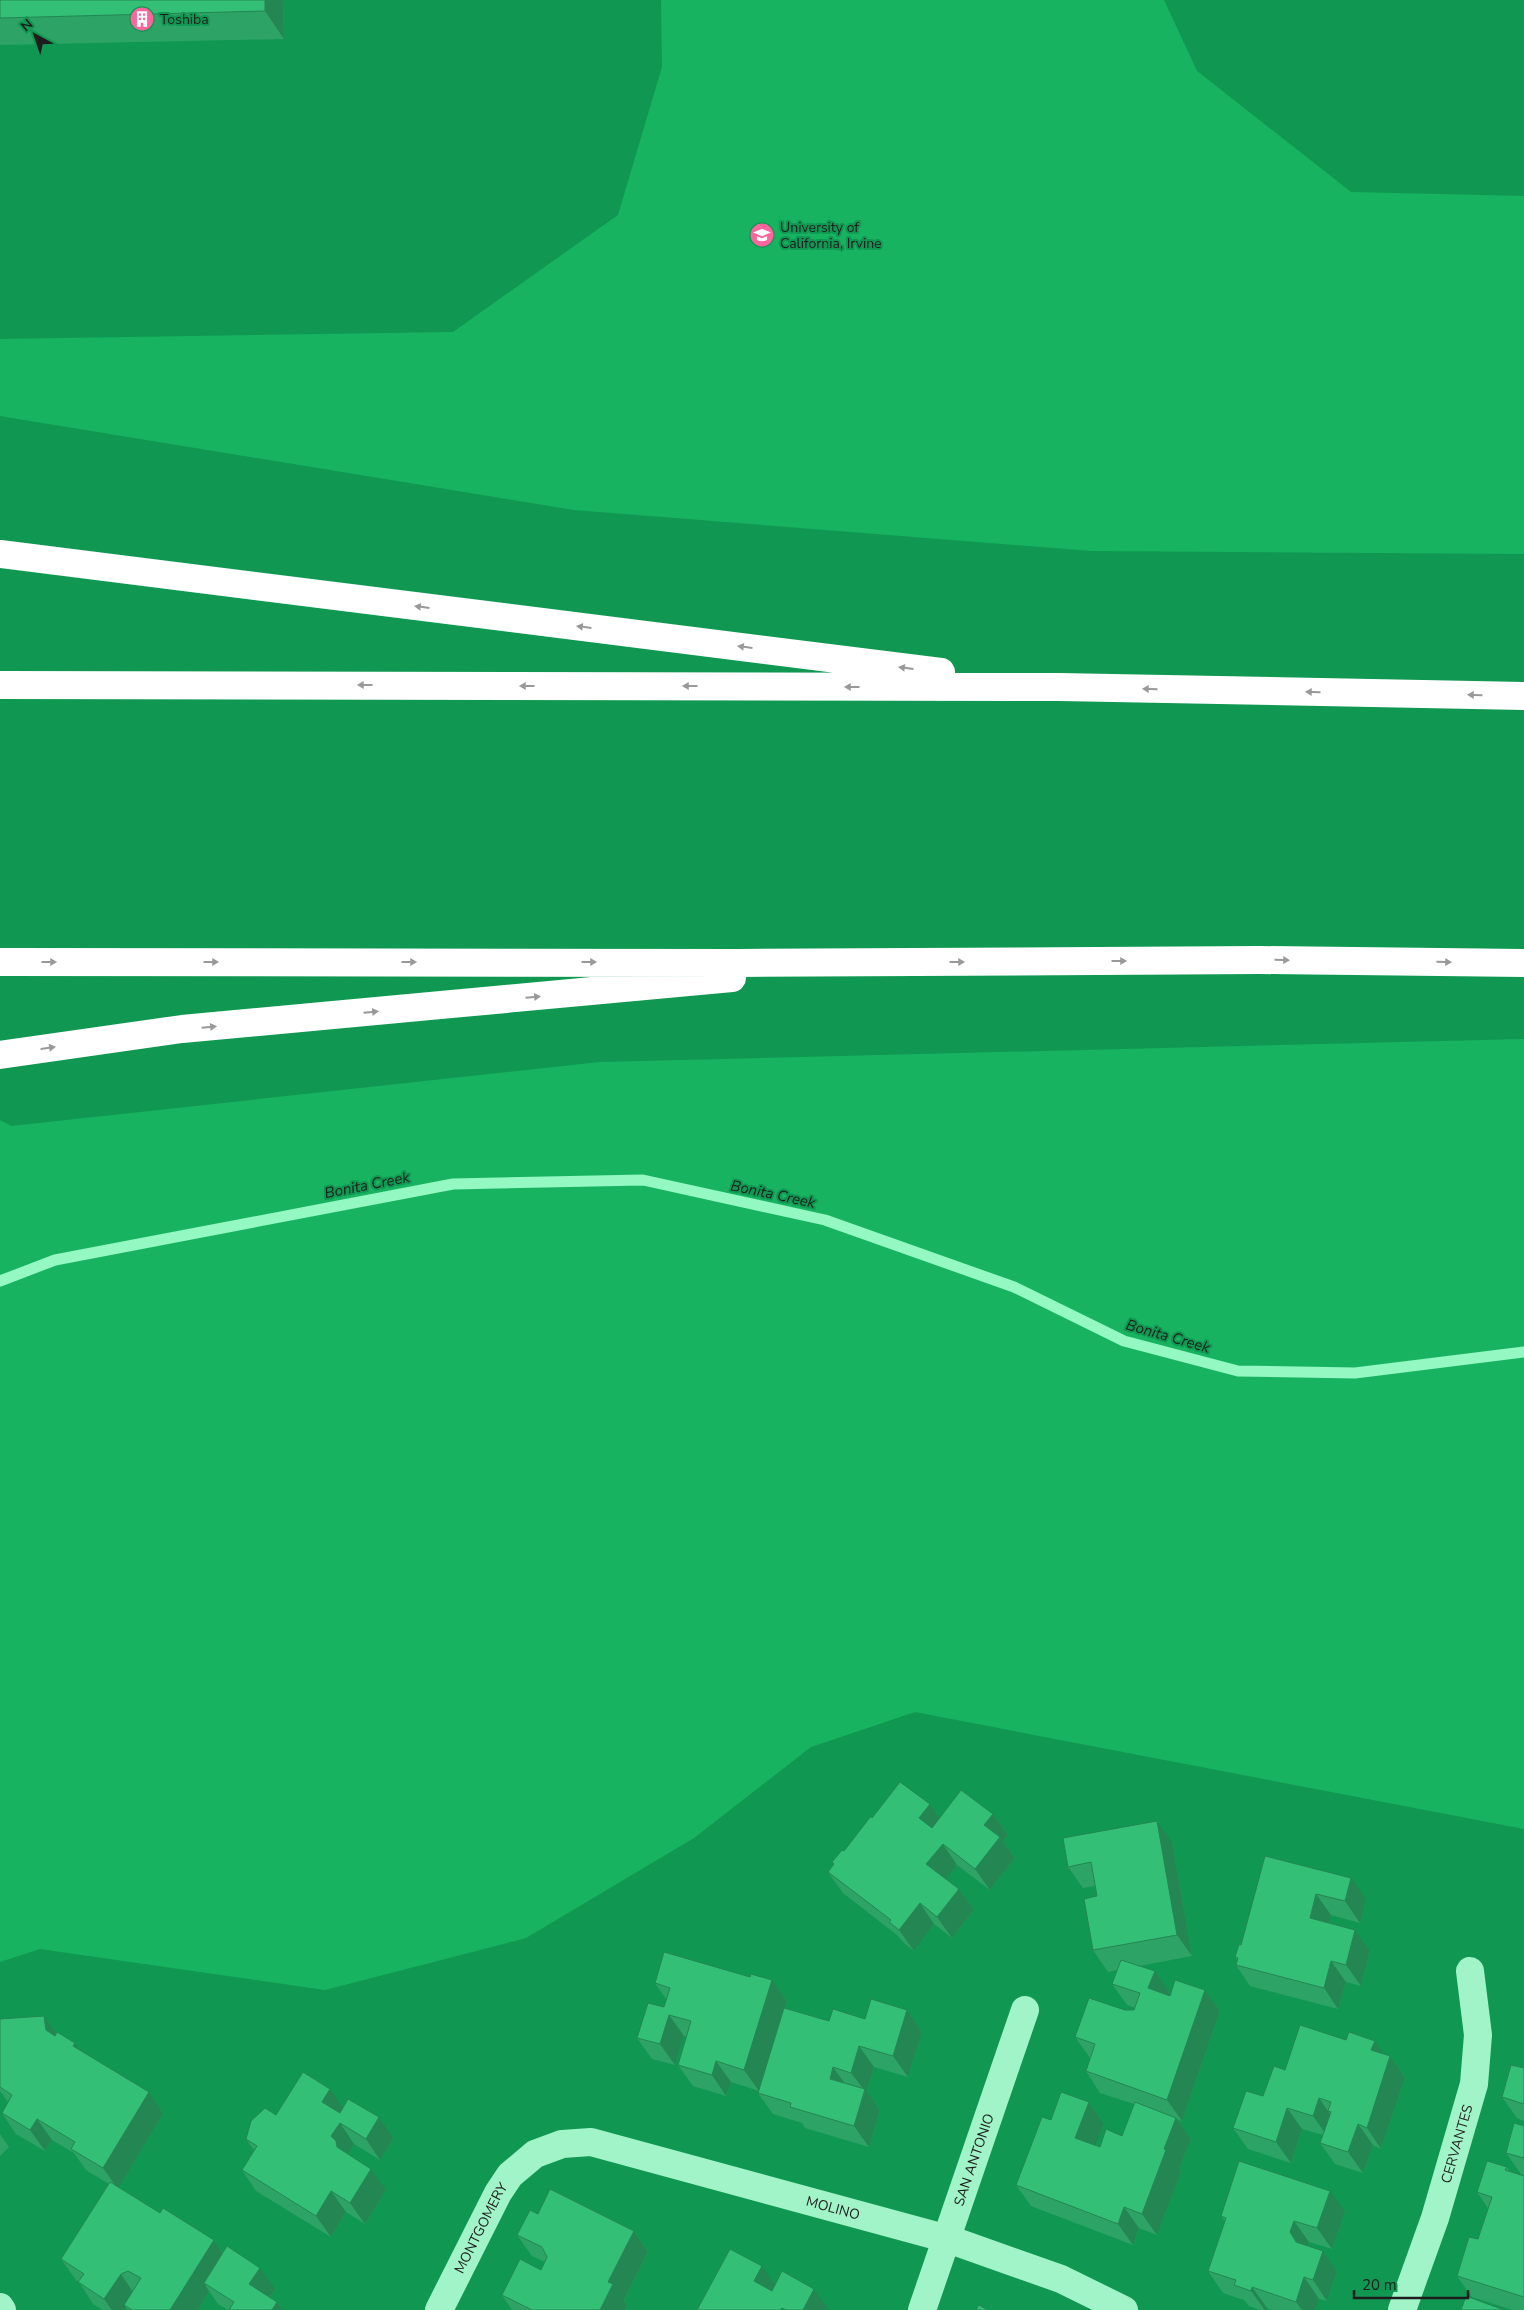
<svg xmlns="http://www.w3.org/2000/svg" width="1524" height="2310" font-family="'Nunito Sans',sans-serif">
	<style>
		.green { fill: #18b361 }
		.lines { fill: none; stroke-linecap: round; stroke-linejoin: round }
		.stream { stroke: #93f8c1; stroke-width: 11 }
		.minor { stroke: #a1f4c8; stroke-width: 28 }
		.motorway { stroke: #fff; stroke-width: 28 }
		.wall { fill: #2da465 }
		.shaded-wall { fill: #248653 }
		.building { fill: #34bf76; stroke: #248653 }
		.oneway { fill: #999 }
		.labels { text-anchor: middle; stroke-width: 4; stroke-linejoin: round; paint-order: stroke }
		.poi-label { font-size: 14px; fill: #1d1d1d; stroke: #109852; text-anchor: start }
		.street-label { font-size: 14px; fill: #1d1d1d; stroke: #109852 }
		.water-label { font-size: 15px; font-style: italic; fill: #191d1b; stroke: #109852 }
	</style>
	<rect width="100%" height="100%" fill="#109852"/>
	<!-- green -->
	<path class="green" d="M 661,0 L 1164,0 L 1197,71 L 1351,192 L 1524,196 L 1524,554 L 1092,551 L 574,510 L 0,416 L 0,339 L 453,332 L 618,215 L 662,67 Z
		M 1524,1039 L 1524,1829 L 915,1712 L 811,1747 L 694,1838 L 526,1938 L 325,1990 L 40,1949 L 0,1962 L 0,1120 L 11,1126 L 600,1062 Z"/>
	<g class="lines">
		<!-- stream -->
		<path class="stream" d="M 0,1281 L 55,1260 L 453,1184 L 643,1180 L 825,1220 L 1014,1287 L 1124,1341 L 1238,1371 L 1355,1373 L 1524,1352"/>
		<!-- minor -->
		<g class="minor">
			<path d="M 0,2307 L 2,2310"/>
			<path id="s1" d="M 439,2310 L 498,2193 L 510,2175 L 535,2154 L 562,2144 L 591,2142 L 948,2239 L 1061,2279 L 1124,2310"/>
			<path id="s2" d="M 922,2310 L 1025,2010"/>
			<path id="s3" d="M 1402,2310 L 1435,2218 L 1474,2084 L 1478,2035 L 1470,1971"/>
		</g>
		<!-- motorway -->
		<path class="motorway" d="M 0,554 L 941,672
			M 0,685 L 1059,687 L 1524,696
			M 0,962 L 738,963 L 1260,960 L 1524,963
			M 0,1055 L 182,1029 L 732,978"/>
	</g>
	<!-- wall -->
	<path class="wall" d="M 0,0 L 283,0 L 284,39 L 0,45 Z
		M 930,1804 L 939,1818 L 993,1814 L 1008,1835 L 1003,1841 L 1015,1858 L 990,1890 L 957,1865 L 946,1879 L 959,1889 L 974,1910 L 952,1938 L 934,1924 L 914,1951 L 904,1943 L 897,1935 L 843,1893 L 828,1872 L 834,1865 L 832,1862 L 844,1851 L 872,1818 Z
		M 1172,1842 L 1192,1956 L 1139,1966 L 1155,1971 L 1170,1992 L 1169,1995 L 1170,1996 L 1205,1990 L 1220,2011 L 1182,2121 L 1177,2119 L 1191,2139 L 1179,2169 L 1181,2172 L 1157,2235 L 1139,2228 L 1133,2245 L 1031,2206 L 1016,2185 L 1051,2120 L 1089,2102 L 1104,2124 L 1095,2146 L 1100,2147 L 1122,2136 L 1134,2104 L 1100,2093 L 1086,2071 L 1090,2058 L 1075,2037 L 1125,2010 L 1134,2010 L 1135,2008 L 1127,2005 L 1112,1984 L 1117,1970 L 1108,1972 L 1093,1950 L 1097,1896 L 1095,1886 L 1083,1888 L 1068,1867 Z
		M 1265,1856 L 1366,1899 L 1360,1923 L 1331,1915 L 1329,1923 L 1370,1951 L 1361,1986 L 1346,1982 L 1338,2009 L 1250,1986 L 1236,1965 L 1237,1960 L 1235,1957 L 1241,1945 Z
		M 750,1977 L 772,1980 L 787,2001 L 785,2008 L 829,2021 L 865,2019 L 907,2010 L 922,2032 L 908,2077 L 874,2067 L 867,2091 L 880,2110 L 869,2147 L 805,2128 L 802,2123 L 773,2114 L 758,2093 L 759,2091 L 731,2082 L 726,2096 L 693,2086 L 678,2065 L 687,2037 L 684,2036 L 675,2065 L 652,2059 L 637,2038 L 664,2007 L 666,1999 L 655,1983 Z
		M 0,2019 L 56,2033 L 163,2114 L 119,2187 L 160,2213 L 214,2240 L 223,2253 L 275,2289 L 270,2297 L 277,2302 L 283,2310 L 228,2310 L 218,2304 L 209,2291 L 198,2310 L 128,2310 L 126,2308 L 125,2310 L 103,2310 L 93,2304 L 79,2282 L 76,2280 L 61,2259 L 109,2184 L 86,2170 L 74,2153 L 52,2140 L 45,2151 L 16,2134 L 2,2113 L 8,2102 L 0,2091 Z
		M 1384,2054 L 1390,2056 L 1405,2078 L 1381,2149 L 1373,2145 L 1363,2173 L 1335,2164 L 1320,2143 L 1323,2135 L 1302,2129 L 1291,2163 L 1248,2149 L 1233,2128 L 1263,2096 L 1285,2070 Z
		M 1524,2068 L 1524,2121 L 1517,2118 L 1502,2097 Z
		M 343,2108 L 379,2117 L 394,2138 L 380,2160 L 354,2144 L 348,2154 L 386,2190 L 365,2224 L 346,2212 L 331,2237 L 256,2191 L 242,2170 L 254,2150 L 246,2139 L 276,2115 Z
		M 1524,2126 L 1524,2175 L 1521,2174 L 1506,2153 Z
		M 0,2134 L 9,2147 L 0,2156 Z
		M 1507,2167 L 1510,2172 L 1524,2176 L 1524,2310 L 1513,2310 L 1472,2297 L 1457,2276 L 1478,2239 L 1488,2208 L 1477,2192 Z
		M 1345,2212 L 1332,2249 L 1309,2242 L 1307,2246 L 1337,2272 L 1327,2301 L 1319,2299 L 1315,2310 L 1272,2310 L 1267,2308 L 1266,2310 L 1260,2310 L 1249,2306 L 1244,2300 L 1223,2293 L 1208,2271 L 1225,2221 L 1221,2216 Z
		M 538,2214 L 634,2231 L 648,2252 L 624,2300 L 627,2306 L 625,2310 L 512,2310 L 502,2295 L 541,2270 L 545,2262 L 532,2256 L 517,2235 Z"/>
	<!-- shaded-wall -->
	<path class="shaded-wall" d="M 265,0 L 283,0 L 284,39 L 265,11 Z
		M 930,1804 L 944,1825 L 934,1839 L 919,1818 Z
		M 993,1814 L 1008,1835 L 1003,1841 L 1015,1858 L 990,1890 L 975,1869 L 984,1825 Z
		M 1157,1821 L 1172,1842 L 1192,1956 L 1177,1935 Z
		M 943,1844 L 957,1865 L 941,1886 L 926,1864 Z
		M 1351,1878 L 1366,1899 L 1360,1923 L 1345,1901 Z
		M 959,1889 L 974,1910 L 952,1938 L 937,1917 Z
		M 1316,1894 L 1331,1915 L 1325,1939 L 1310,1918 Z
		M 920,1903 L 934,1924 L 914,1951 L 899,1930 Z
		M 1355,1930 L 1370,1951 L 1361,1986 L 1346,1965 Z
		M 1331,1961 L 1346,1982 L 1338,2009 L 1324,1988 Z
		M 1155,1971 L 1170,1992 L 1163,2009 L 1148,1988 Z
		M 772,1980 L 787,2001 L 759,2091 L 744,2070 Z
		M 1205,1990 L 1220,2011 L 1182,2121 L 1167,2100 Z
		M 907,2010 L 922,2032 L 908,2077 L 893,2056 Z
		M 669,2015 L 684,2036 L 675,2065 L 660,2044 Z
		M 44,2016 L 59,2037 L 60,2052 L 46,2030 Z
		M 1375,2041 L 1389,2061 L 1390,2056 L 1405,2078 L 1381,2149 L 1367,2128 L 1371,2050 Z
		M 75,2043 L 90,2064 L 73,2046 Z
		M 859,2046 L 874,2067 L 867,2091 L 880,2110 L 869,2147 L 854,2126 L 865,2091 L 851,2073 Z
		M 716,2061 L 731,2082 L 726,2096 L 712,2075 Z
		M 833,2067 L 848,2088 L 830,2079 Z
		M 330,2089 L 345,2110 L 336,2123 L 322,2102 Z
		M 149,2092 L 163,2114 L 118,2189 L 103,2168 Z
		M 1319,2098 L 1334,2120 L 1328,2137 L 1313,2116 Z
		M 1089,2102 L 1104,2124 L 1090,2159 L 1075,2138 Z
		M 1287,2108 L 1302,2129 L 1291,2163 L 1276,2142 Z
		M 379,2117 L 394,2138 L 380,2160 L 366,2139 Z
		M 1176,2118 L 1191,2139 L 1179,2169 L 1181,2172 L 1157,2235 L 1142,2214 L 1164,2149 Z
		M 37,2119 L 52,2140 L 45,2151 L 30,2130 Z
		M 340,2123 L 354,2144 L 346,2157 L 337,2147 L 331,2136 Z
		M 1358,2124 L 1373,2145 L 1363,2173 L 1348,2152 Z
		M 371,2169 L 386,2190 L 365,2224 L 350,2203 Z
		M 331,2191 L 346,2212 L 331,2237 L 316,2216 Z
		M 1330,2191 L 1345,2212 L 1332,2249 L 1317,2228 Z
		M 1124,2207 L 1139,2228 L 1133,2245 L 1118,2224 Z
		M 1294,2221 L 1309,2242 L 1305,2254 L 1290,2232 Z
		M 634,2231 L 648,2252 L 624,2300 L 627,2306 L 625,2310 L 600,2310 L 608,2282 Z
		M 214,2240 L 228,2261 L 204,2283 L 209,2291 L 198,2310 L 170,2310 Z
		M 1323,2251 L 1337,2272 L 1327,2301 L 1313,2280 Z
		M 762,2266 L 777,2287 L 769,2302 L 754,2281 Z
		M 260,2268 L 275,2289 L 264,2305 L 249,2284 Z
		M 121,2274 L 135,2295 L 124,2305 L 126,2308 L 125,2310 L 112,2310 L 104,2299 Z
		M 1304,2277 L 1319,2299 L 1315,2310 L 1302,2310 L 1296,2302 Z
		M 1252,2287 L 1267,2308 L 1266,2310 L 1265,2310 L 1251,2291 Z
		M 814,2289 L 829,2310 L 803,2310 Z
		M 277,2302 L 283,2310 L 272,2310 Z"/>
	<!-- building -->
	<path class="building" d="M 0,0 L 265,0 L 265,11 L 0,18 Z
		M 900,1782 L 930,1804 L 919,1818 L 932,1828 L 961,1790 L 993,1814 L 984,1825 L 1000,1837 L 975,1869 L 943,1844 L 926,1864 L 959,1889 L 937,1917 L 920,1903 L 899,1930 L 889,1922 L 891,1920 L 828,1872 L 834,1864 L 832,1862 L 842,1850 L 844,1851 L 871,1816 L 872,1818 Z
		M 1157,1821 L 1177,1935 L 1093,1950 L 1084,1899 L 1097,1896 L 1091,1862 L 1068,1867 L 1063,1838 Z
		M 1265,1856 L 1351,1878 L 1345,1901 L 1316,1894 L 1310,1918 L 1355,1930 L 1346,1965 L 1331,1961 L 1324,1988 L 1236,1965 L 1238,1958 L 1235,1957 L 1239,1944 L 1241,1945 Z
		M 664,1952 L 750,1977 L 751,1974 L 772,1980 L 744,2070 L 716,2061 L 712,2075 L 678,2065 L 691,2021 L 669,2015 L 660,2044 L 637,2038 L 648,2003 L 664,2007 L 670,1988 L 655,1983 Z
		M 1121,1960 L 1155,1971 L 1148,1988 L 1170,1996 L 1175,1980 L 1205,1990 L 1167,2100 L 1086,2071 L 1095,2044 L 1075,2037 L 1089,1998 L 1125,2010 L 1134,2010 L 1140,1993 L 1112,1984 Z
		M 871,1999 L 907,2010 L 893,2056 L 859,2046 L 851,2073 L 833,2067 L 830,2079 L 865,2089 L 854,2126 L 790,2107 L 791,2103 L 758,2093 L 784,2008 L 829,2021 L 833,2009 L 865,2019 Z
		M 44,2016 L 46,2030 L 55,2036 L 57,2032 L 75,2043 L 73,2046 L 149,2092 L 103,2168 L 71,2149 L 75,2142 L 37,2119 L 30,2130 L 2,2113 L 12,2095 L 0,2087 L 0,2019 Z
		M 1300,2025 L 1346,2040 L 1349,2032 L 1375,2041 L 1371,2050 L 1390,2056 L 1367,2128 L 1358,2124 L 1348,2152 L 1320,2143 L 1331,2112 L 1328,2111 L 1331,2102 L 1319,2098 L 1313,2116 L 1287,2108 L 1276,2142 L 1233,2128 L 1246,2091 L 1263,2096 L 1274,2066 L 1285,2070 Z
		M 1511,2065 L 1524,2068 L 1524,2104 L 1502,2097 Z
		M 303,2072 L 330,2089 L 322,2102 L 340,2113 L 348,2099 L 379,2117 L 366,2139 L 340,2123 L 331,2136 L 336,2141 L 337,2147 L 371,2169 L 350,2203 L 331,2191 L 316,2216 L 242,2170 L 257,2146 L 246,2139 L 251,2121 L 265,2108 L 276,2115 Z
		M 1061,2092 L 1089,2102 L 1075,2138 L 1100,2147 L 1106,2129 L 1122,2136 L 1135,2102 L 1176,2118 L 1164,2149 L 1166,2150 L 1142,2214 L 1124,2207 L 1118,2224 L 1016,2185 L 1042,2117 L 1051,2120 Z
		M 1514,2123 L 1524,2126 L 1524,2158 L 1506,2153 Z
		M 1239,2161 L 1330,2191 L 1317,2228 L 1294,2221 L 1290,2232 L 1296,2242 L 1323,2251 L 1313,2280 L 1304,2277 L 1296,2302 L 1252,2287 L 1251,2291 L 1234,2285 L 1236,2280 L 1208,2271 L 1226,2218 L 1221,2216 Z
		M 1487,2161 L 1507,2167 L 1505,2170 L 1524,2176 L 1524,2297 L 1457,2276 L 1469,2237 L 1478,2239 L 1492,2197 L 1477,2192 Z
		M 110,2182 L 160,2213 L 163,2208 L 214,2240 L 170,2310 L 132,2310 L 124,2305 L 141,2278 L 128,2271 L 121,2274 L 104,2299 L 78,2282 L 84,2274 L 61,2259 Z
		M 550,2189 L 634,2231 L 608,2282 L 613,2284 L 600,2310 L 532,2310 L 502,2295 L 520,2259 L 541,2270 L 547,2257 L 542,2247 L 517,2235 L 530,2210 L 538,2214 Z
		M 227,2246 L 260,2268 L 249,2284 L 277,2302 L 272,2310 L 229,2310 L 234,2302 L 204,2283 Z
		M 730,2249 L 762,2266 L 754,2281 L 772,2291 L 782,2271 L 814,2289 L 803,2310 L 786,2310 L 782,2308 L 780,2310 L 697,2310 Z
		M 1466,2296 L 1504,2310 L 1461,2310 Z
		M 979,2305 L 988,2310 L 976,2310 Z"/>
	<!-- one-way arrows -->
	<defs><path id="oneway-solid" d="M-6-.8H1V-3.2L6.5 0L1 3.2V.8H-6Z" transform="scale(1.25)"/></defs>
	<g class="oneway">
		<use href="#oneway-solid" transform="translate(422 607) rotate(-173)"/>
		<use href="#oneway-solid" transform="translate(584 627) rotate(-173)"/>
		<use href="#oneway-solid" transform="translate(745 647) rotate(-173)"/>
		<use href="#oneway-solid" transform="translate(906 668) rotate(-173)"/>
		<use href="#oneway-solid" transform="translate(365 685) rotate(-180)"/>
		<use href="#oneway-solid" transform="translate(527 686) rotate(-180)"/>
		<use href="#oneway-solid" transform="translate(690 686) rotate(-180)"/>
		<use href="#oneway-solid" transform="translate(852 687) rotate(-180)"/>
		<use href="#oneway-solid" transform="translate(1150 689) rotate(-179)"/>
		<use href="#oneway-solid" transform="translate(1313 692) rotate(-179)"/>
		<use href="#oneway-solid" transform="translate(1475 695) rotate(-179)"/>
		<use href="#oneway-solid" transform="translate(1282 960) rotate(1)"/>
		<use href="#oneway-solid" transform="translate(1119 961)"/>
		<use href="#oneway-solid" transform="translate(49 962)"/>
		<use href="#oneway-solid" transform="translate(211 962)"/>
		<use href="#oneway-solid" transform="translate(409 962)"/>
		<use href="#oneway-solid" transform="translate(589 962)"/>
		<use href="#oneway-solid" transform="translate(957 962)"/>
		<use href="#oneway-solid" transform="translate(1444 962) rotate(1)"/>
		<use href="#oneway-solid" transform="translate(533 997) rotate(-5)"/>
		<use href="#oneway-solid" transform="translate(371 1012) rotate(-5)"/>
		<use href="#oneway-solid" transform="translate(209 1027) rotate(-5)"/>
		<use href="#oneway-solid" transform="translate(48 1048) rotate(-8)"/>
	</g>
	<!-- icons -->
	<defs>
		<symbol id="building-disc" viewBox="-11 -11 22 22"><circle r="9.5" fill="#ff649d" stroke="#109852"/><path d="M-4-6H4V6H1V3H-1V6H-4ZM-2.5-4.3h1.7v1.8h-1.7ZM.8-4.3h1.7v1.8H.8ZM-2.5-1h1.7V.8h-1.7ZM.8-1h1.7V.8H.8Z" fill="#fff"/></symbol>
		<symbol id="university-disc" viewBox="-11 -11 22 22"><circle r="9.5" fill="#ff649d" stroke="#109852"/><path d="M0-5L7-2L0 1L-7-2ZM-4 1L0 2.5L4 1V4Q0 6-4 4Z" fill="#fff"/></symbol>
	</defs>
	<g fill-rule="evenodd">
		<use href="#building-disc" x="128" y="5" width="28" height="28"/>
		<use href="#university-disc" x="748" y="221" width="28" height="28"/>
	</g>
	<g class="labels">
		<!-- poi labels -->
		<g class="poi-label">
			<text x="160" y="24">Toshiba</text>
			<text x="780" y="232">University of<tspan x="780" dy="16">California, Irvine</tspan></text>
		</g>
		<!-- street labels -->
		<g class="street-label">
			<text dy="5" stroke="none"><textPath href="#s3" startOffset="175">CERVANTES</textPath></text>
			<text dy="5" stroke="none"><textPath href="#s2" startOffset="159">SAN ANTONIO</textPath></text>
			<text dy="5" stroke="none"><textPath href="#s1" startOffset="494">MOLINO</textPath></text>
			<text dy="5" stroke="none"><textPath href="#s1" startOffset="92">MONTGOMERY</textPath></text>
		</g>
		<!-- water labels -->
		<g class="water-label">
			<text transform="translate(367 1185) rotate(-11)" y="5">Bonita Creek</text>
			<text transform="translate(773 1194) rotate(12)" y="5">Bonita Creek</text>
			<text transform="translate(1168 1336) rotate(16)" y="5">Bonita Creek</text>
		</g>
	</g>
	<!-- north arrow -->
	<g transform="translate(35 35) rotate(320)" stroke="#109852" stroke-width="4" paint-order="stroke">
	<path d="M0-4L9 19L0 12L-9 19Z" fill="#1d1d1d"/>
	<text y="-8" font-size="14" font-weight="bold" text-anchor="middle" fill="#1d1d1d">N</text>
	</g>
	<!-- scale -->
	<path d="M1354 2290v8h114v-8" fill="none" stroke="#1d1d1d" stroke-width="2.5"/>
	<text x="1362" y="2290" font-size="15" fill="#1d1d1d" stroke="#109852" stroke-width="4" paint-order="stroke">20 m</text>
</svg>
